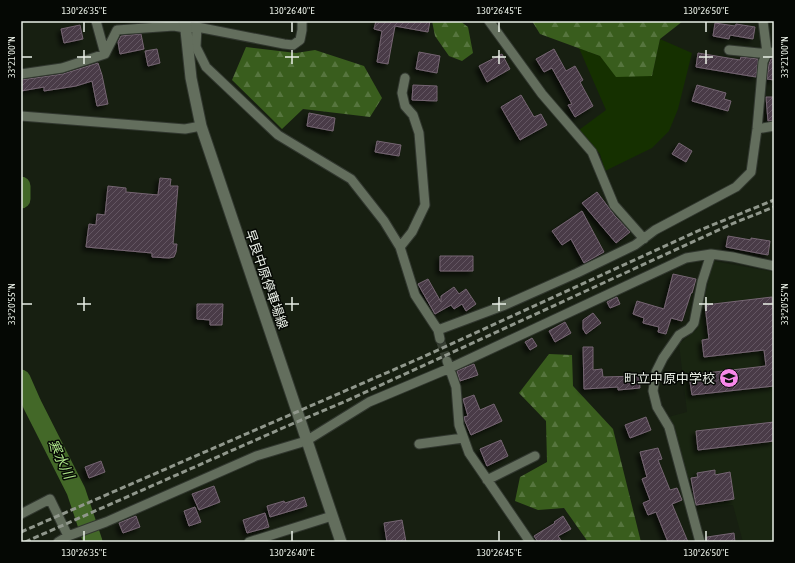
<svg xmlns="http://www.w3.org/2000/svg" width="795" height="563" font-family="'Asap Condensed','Noto Sans JP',sans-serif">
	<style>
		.built { fill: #192511 }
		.grass { fill: #153000 }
		.forest { fill: url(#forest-firs) }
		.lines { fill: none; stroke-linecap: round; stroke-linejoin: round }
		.river { stroke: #436828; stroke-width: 19 }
		.building { fill: url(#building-hatch); stroke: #766673; filter: url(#shadow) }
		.minor-tunnel { stroke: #363e31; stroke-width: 9; stroke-dasharray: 9 4.5; stroke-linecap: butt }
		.minor-casing { stroke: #31372f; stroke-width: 11 }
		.secondary-casing { stroke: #31372f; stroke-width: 13 }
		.minor { stroke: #636e5d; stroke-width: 9 }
		.secondary { stroke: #636e5d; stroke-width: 11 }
		.rail { stroke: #90978c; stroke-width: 3; stroke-dasharray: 6 3; stroke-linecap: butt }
		.ticks { fill: none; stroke: #e9efe6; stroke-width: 1.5 }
		.labels { text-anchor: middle; stroke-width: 3; stroke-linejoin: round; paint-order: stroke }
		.street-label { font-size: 13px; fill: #e9efe6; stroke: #050804 }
		.poi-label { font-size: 13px; fill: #e9efe6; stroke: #050804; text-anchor: end }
		.water-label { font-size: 14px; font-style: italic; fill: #ace388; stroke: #050804 }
		.neatline { fill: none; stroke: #e9efe6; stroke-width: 1.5 }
		.ticks-label { font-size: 10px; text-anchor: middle; fill: #e9efe6 }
	</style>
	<defs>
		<pattern id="forest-firs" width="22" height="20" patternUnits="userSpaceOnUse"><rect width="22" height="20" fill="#395d1d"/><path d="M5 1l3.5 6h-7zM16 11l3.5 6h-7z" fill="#56753e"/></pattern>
		<pattern id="building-hatch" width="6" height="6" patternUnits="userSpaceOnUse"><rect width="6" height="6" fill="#493a47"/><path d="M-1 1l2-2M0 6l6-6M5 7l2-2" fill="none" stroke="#635762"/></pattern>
		<filter id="shadow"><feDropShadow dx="-3.5" dy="3.5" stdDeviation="2" flood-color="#0009"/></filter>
	</defs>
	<rect width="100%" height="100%" fill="#171f11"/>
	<!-- built -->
	<path class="built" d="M 713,261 L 774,272 L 774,542 L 743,542 L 733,505 L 694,508 L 668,417 L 687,412 L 679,344 L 697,329 Z"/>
	<!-- grass -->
	<path class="grass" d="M 660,39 L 692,53 L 678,109 L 669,131 L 652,148 L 605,171 L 600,154 L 579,130 L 606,110 L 579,48 L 652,76 Z"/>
	<!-- forest -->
	<path class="forest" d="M 432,21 L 460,21 L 468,27 L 473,53 L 462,61 L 449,56 L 435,36 Z
		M 532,21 L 683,21 L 660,39 L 652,76 L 616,77 L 600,56 L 540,34 Z
		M 246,47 L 296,53 L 315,50 L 364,66 L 382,98 L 370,117 L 303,109 L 282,129 L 232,80 Z
		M 549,354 L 572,355 L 573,386 L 613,429 L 641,542 L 588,542 L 564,508 L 538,510 L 515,501 L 520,477 L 547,462 L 546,421 L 519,393 Z"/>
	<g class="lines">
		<!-- river -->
		<path class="river" d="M 21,186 L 21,199
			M 21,379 L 32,404 L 76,491 L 93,542"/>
	</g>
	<!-- building -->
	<path class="building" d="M 376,21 L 430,21 L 428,32 L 395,26 L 388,64 L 377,62 L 382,31 L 374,29 Z
		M 715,23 L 735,26 L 736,24 L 755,27 L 753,39 L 730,35 L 729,39 L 713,36 Z
		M 80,25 L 83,39 L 64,43 L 61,29 Z
		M 141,34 L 144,49 L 120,54 L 118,42 L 121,36 Z
		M 157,49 L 160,63 L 148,66 L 145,51 Z
		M 554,49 L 566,71 L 575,66 L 583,80 L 580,82 L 593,106 L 575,117 L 568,105 L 572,104 L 552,68 L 544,72 L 536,59 Z
		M 419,52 L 440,56 L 437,73 L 416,69 Z
		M 698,53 L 740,60 L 741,57 L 758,59 L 756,77 L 696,67 Z
		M 502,54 L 510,69 L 487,82 L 479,66 Z
		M 771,59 L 774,59 L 774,80 L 767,79 L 769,64 Z
		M 98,63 L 102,75 L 108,104 L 97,106 L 92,81 L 76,86 L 44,91 L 44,87 L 21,91 L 21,80 L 63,74 Z
		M 413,85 L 437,86 L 437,101 L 412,100 Z
		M 697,85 L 726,93 L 724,99 L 731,101 L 728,111 L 692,101 Z
		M 521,95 L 534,117 L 541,114 L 547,125 L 520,140 L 501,107 Z
		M 766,97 L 774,97 L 774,120 L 768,121 Z
		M 309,113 L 335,118 L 333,131 L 307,126 Z
		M 377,141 L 401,145 L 399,156 L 375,152 Z
		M 679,143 L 692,151 L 686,162 L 672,154 Z
		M 160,178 L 171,179 L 170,186 L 178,186 L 173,244 L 177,244 L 176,252 L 174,257 L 169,258 L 152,257 L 152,253 L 86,247 L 89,224 L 96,225 L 97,214 L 105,215 L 108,186 L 126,188 L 126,192 L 158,195 Z
		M 597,192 L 615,216 L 630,232 L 616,243 L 582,203 Z
		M 582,211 L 604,252 L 584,263 L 571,239 L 562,245 L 552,231 Z
		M 728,236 L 751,240 L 751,238 L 770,241 L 768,255 L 726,247 Z
		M 440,256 L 473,256 L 473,271 L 440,271 Z
		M 673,274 L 696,279 L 692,293 L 691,293 L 682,321 L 671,318 L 666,334 L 658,332 L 659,327 L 643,323 L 644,318 L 633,314 L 637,301 L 664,309 Z
		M 428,279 L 441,302 L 441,296 L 454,287 L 459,294 L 466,289 L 476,304 L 466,311 L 462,304 L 454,309 L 451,305 L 435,314 L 418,284 Z
		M 617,297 L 620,304 L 610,308 L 607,302 Z
		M 772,297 L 774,317 L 774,386 L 692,395 L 689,375 L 766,366 L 764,350 L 704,357 L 702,340 L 709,339 L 705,305 Z
		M 197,304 L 223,304 L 222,325 L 210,325 L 210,320 L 197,319 Z
		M 593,313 L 601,323 L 586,334 L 583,329 L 583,320 Z
		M 565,322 L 571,333 L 555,342 L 549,331 Z
		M 532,338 L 537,346 L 530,350 L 525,342 Z
		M 583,347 L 593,347 L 593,370 L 602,369 L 603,377 L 639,376 L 640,388 L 618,390 L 618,387 L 584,389 Z
		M 474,364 L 478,375 L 460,381 L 457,371 Z
		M 474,395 L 480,410 L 494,404 L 502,421 L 471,435 L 465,421 L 464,417 L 468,416 L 463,399 Z
		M 646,417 L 651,430 L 630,438 L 625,425 Z
		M 774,422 L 774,441 L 698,450 L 696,431 Z
		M 501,440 L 508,456 L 487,466 L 480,449 Z
		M 658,448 L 662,459 L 658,460 L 670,490 L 677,488 L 682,500 L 672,504 L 688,542 L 668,542 L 656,512 L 648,515 L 643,503 L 650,500 L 642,479 L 647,477 L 640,452 Z
		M 101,461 L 105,472 L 89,478 L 85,467 Z
		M 715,470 L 715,475 L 730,472 L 734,499 L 696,505 L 691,478 L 698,477 L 697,473 Z
		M 214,486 L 220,502 L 199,510 L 192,494 Z
		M 304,497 L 307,506 L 270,517 L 267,506 L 284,501 L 285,503 Z
		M 195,507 L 201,522 L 189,526 L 184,511 Z
		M 265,513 L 269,527 L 247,533 L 243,520 Z
		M 136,516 L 140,527 L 123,533 L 119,523 Z
		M 563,516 L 571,529 L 558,536 L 562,542 L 538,542 L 534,536 L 555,523 L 554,522 Z
		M 402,520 L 406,542 L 387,542 L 384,523 Z
		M 734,533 L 735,542 L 707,542 L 707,537 Z"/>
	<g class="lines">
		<!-- minor-tunnel -->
		<path class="minor-tunnel" d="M 440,339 L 447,361"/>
		<defs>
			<path id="minor" d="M 96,21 L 105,54
				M 489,21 L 542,94 L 592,152 L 614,205 L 644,239
				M 197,27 L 196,47 L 206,67 L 278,135 L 351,179 L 384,221 L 400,247
				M 729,50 L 759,53 L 767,53 L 763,21
				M 21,74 L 62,68 L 105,54 L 117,30 L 174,26 L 185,28 L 197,27 L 284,44 L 293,45 L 300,40 L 302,30 L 302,21
				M 405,78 L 402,93 L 405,106 L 413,115 L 419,133 L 425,205 L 412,232 L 400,247 L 415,295 L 438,330 L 440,339
				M 21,116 L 185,129 L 201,126
				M 757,129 L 774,126
				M 438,330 L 505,305 L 577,273 L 635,245 L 655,230 L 736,187 L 751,172 L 757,129 L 763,62 L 767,53 L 774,52
				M 447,361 L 456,387 L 459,425 L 469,453 L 530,542
				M 419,444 L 463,438
				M 487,480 L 535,456
				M 21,514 L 50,499 L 68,536
				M 58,542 L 68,536 L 106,522 L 256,456 L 306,441 L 369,402 L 450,368 L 686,258 L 711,254 L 733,257 L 774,266
				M 249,542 L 332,516
				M 700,542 L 669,427 L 657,407 L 653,391 L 656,372 L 663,358 L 679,335 L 689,329 L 694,323 L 702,282 L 711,254"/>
			<path id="secondary" d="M 185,21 L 191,78 L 201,126 L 341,542"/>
		</defs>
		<!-- minor casing -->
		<use href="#minor" class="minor-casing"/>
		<!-- secondary casing -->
		<use href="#secondary" class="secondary-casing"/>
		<!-- minor -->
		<use href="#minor" class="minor"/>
		<!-- secondary -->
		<use href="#secondary" class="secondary"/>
		<!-- rail -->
		<path class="rail" d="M 21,532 L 416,360 L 700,230 L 774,200
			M 25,542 L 285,427 L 346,401 L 734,223 L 774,207"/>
	</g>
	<!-- ticks -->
	<path class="ticks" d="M 84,22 L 84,32M 292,22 L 292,32M 499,22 L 499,32M 706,22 L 706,32M 84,50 L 84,64M 292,50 L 292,64M 499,50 L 499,64M 706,50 L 706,64M 22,57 L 32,57M 77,57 L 91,57M 285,57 L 299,57M 492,57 L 506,57M 699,57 L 713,57M 763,57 L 773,57M 84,297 L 84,311M 292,297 L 292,311M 499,297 L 499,311M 706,297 L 706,311M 22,304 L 32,304M 77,304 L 91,304M 285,304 L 299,304M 492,304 L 506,304M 699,304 L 713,304M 763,304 L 773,304M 84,531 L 84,541M 292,531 L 292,541M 499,531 L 499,541M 706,531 L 706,541"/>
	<!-- icons -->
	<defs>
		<symbol id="school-disc" viewBox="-11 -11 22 22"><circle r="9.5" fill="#f888ea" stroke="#050804"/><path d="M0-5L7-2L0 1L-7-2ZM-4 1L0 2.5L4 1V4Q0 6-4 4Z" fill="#111"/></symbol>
	</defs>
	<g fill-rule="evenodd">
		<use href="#school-disc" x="718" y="367" width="22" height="22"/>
	</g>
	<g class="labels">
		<!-- street labels -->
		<g class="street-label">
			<text transform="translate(267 279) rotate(71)" y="5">早良中原停車場線</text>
		</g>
		<!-- poi labels -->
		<g class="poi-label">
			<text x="715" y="383">町立中原中学校</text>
		</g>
		<!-- water labels -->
		<g class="water-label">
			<text transform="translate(61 459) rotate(64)" y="5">寒水川</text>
		</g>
	</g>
	<!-- border -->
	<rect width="795" height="563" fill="none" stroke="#050804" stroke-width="44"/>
	<rect x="22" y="22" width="751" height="519" class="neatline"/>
	<g class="ticks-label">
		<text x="84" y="14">130°26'35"E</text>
		<text x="292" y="14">130°26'40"E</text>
		<text x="499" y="14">130°26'45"E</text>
		<text x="706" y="14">130°26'50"E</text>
		<text transform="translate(11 57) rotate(-90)" y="4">33°21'00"N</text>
		<text transform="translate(784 57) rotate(-90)" y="4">33°21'00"N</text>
		<text transform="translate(11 304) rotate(-90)" y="4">33°20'55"N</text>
		<text transform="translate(784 304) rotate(-90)" y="4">33°20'55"N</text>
		<text x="84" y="556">130°26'35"E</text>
		<text x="292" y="556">130°26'40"E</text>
		<text x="499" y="556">130°26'45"E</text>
		<text x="706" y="556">130°26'50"E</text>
	</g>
</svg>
